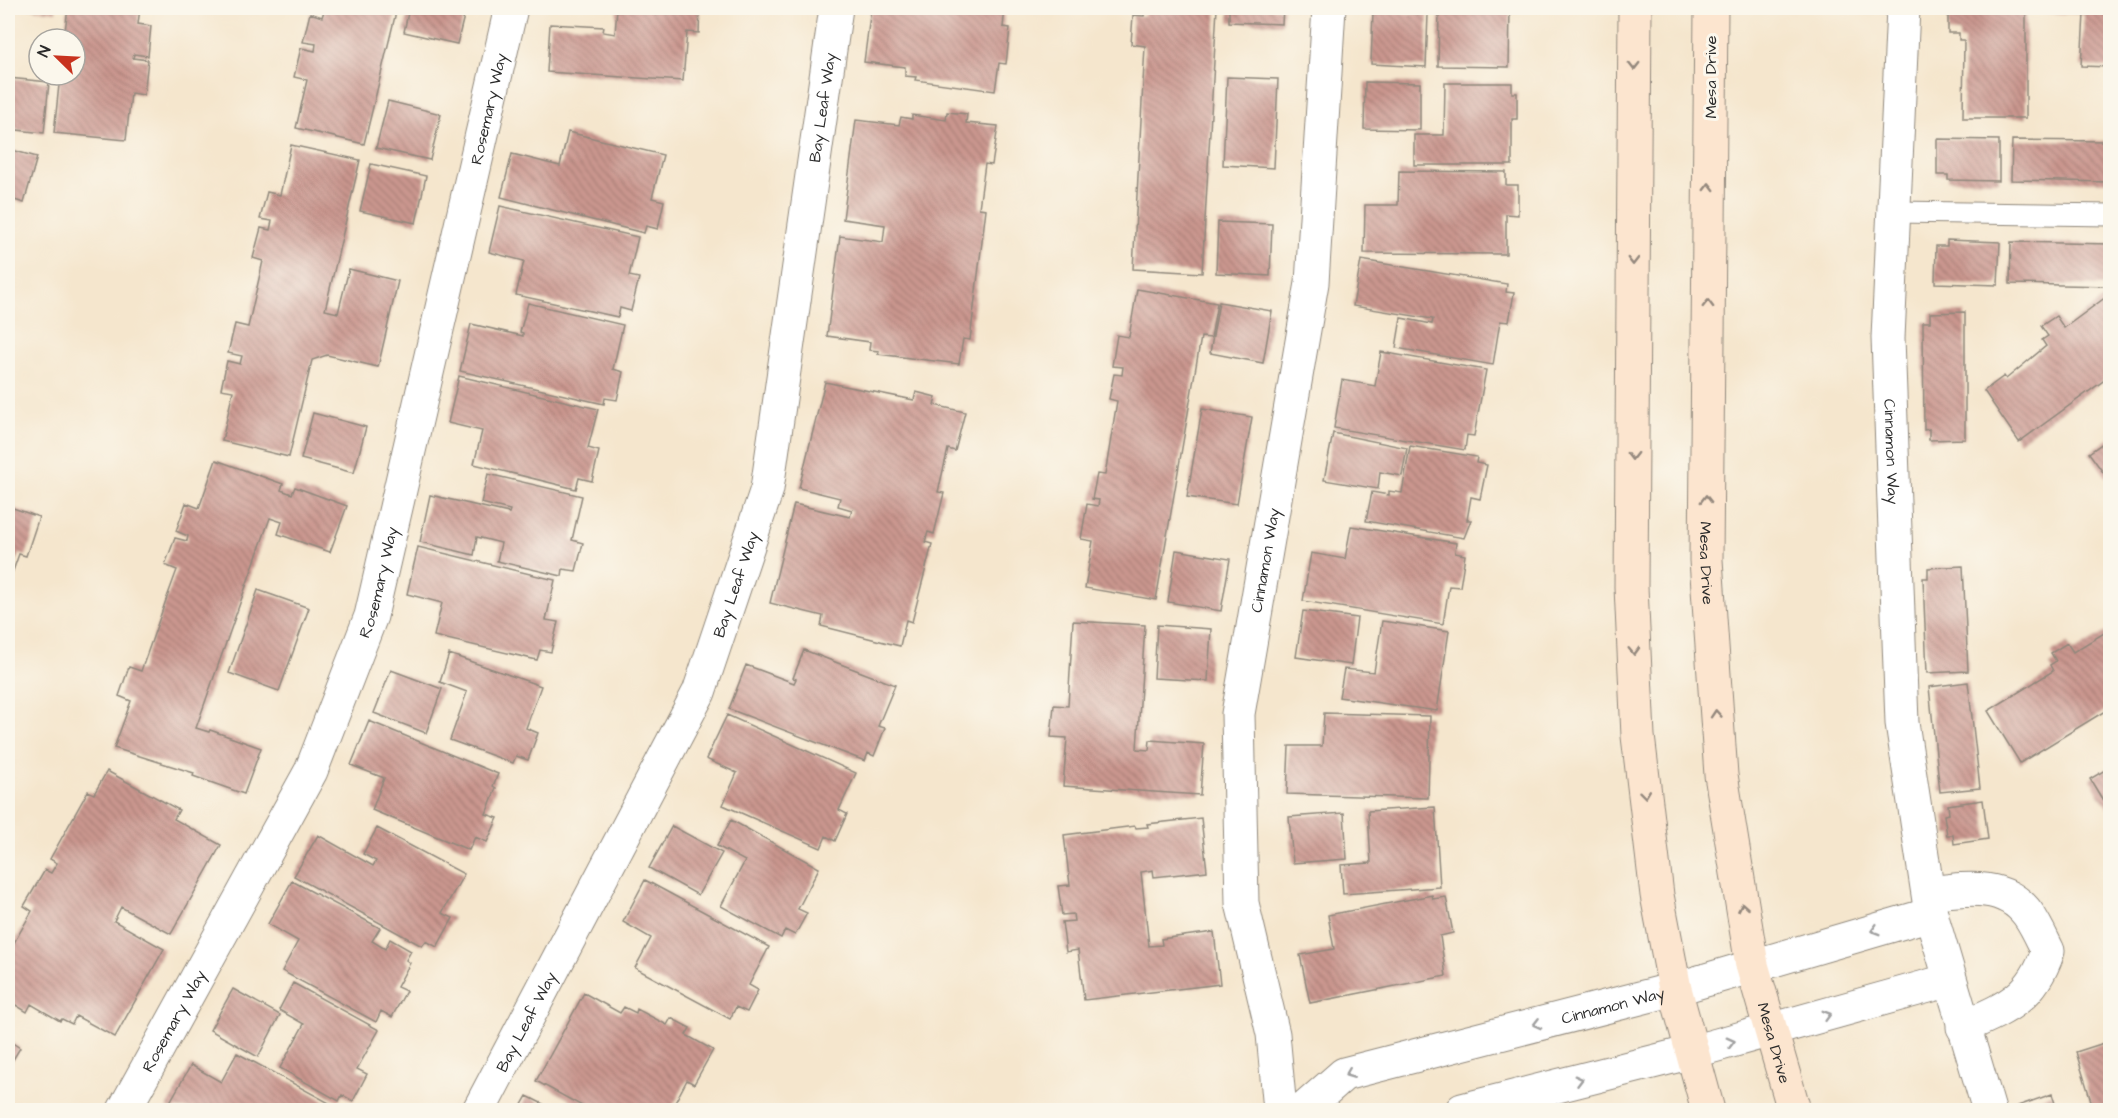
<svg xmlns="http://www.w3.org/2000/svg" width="2118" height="1118" font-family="'Architects Daughter',sans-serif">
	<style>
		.building { fill: url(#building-back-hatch) }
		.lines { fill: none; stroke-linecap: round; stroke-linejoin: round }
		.lane-casing { stroke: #90887c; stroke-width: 23 }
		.street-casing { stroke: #90887c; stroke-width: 35 }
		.secondary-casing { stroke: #90887c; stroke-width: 35 }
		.lane { stroke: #fff; stroke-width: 21 }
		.street { stroke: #fff; stroke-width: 33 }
		.secondary { stroke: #fce5cf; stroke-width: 33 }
		.oneway { stroke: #94887d }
		.oneway2 { stroke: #a0a0a0 }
		.labels { text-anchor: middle; stroke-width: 6; stroke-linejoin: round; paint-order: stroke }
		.street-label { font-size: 16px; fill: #2b2b2b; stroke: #fbf7ec }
	</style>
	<defs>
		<pattern id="building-back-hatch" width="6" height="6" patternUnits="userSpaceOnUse" patternTransform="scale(1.5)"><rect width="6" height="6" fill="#cb978f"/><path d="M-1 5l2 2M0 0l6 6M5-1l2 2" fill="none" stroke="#a57b75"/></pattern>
	</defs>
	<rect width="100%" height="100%" fill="#fbf7ec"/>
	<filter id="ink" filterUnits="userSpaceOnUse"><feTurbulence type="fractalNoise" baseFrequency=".0167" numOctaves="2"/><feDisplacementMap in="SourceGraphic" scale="12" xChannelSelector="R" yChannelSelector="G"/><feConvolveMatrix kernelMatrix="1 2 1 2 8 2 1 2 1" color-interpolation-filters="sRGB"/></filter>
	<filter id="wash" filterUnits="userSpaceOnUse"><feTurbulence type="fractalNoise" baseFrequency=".008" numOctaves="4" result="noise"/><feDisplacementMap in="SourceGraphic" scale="24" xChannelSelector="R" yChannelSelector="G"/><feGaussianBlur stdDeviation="1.35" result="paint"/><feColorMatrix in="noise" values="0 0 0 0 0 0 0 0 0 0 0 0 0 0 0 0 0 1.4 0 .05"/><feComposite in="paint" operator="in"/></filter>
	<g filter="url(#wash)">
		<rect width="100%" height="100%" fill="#f5e6cd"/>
		<g id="blocks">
			<!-- building -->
			<path class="building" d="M 27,8 L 56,8 L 56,12 Z
				M 68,8 L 140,8 L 138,24 L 151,26 L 148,56 L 134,54 L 133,58 L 148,60 L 144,95 L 131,93 L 126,140 L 54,133 L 60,75 L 75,75 L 75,39 L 64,39 Z
				M 325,8 L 397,8 L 364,144 L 296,128 L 307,80 L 294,77 L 301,48 L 315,51 L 316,44 L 303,42 L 310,13 L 322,17 Z
				M 409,8 L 466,8 L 457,44 L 404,32 Z
				M 617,8 L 700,8 L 699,33 L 687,32 L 683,81 L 547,72 L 550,24 L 604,27 L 603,32 L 615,34 Z
				M 871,8 L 1005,8 L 1003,27 L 1010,28 L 1006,64 L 999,63 L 995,91 L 915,80 L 916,77 L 905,76 L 905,67 L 864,62 Z
				M 1145,8 L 1217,8 L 1202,273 L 1133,269 L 1145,46 L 1131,44 L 1133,15 L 1144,16 Z
				M 1229,8 L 1283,8 L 1282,24 L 1229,22 Z
				M 1439,8 L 1510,8 L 1509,67 L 1438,66 Z
				M 1957,8 L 2026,8 L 2026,118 L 1963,118 L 1964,40 L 1959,40 L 1959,33 L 1948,33 L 1948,13 L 1957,14 Z
				M 2041,8 L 2110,8 L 2110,67 L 2081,66 L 2084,14 L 2041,13 Z
				M 1373,12 L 1428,14 L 1426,67 L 1371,64 Z
				M 1227,77 L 1278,79 L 1274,168 L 1223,165 Z
				M 8,78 L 49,82 L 44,133 L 8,129 Z
				M 1365,82 L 1420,83 L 1420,130 L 1364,129 Z
				M 1445,83 L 1512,83 L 1512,93 L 1517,93 L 1517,119 L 1512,119 L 1512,165 L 1414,165 L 1414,135 L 1444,135 Z
				M 388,101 L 441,114 L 430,160 L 376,148 Z
				M 947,112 L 967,114 L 966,123 L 998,126 L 992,165 L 985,164 L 979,208 L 986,209 L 970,340 L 963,339 L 959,364 L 878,354 L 879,351 L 869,350 L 870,342 L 827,336 L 840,236 L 883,242 L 885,225 L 843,219 L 856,120 L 899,125 L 901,117 L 912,119 L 912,115 L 946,120 Z
				M 568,132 L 663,155 L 652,198 L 664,201 L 658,229 L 646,226 L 644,233 L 501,197 L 512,154 L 560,166 Z
				M 1937,139 L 1999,140 L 1999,181 L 1948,180 L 1948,175 L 1937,175 Z
				M 2012,140 L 2110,141 L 2110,182 L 2011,180 Z
				M 291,145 L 360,160 L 325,310 L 338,313 L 349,269 L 398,281 L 378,367 L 327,355 L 312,360 L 289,457 L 222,441 L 233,391 L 221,389 L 227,361 L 240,364 L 242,356 L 228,353 L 235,324 L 248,327 L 263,261 L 253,258 L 261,228 L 270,230 L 272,221 L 260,219 L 267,192 L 280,195 Z
				M 8,149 L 37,157 L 24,203 L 8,198 Z
				M 371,164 L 426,176 L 416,223 L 360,211 Z
				M 1399,171 L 1506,172 L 1506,185 L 1518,185 L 1518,215 L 1506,214 L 1506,254 L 1364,253 L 1365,205 L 1398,205 Z
				M 500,206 L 638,237 L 629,276 L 639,278 L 631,311 L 620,308 L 618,317 L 516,295 L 524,261 L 489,252 Z
				M 1218,222 L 1272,224 L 1270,276 L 1216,273 Z
				M 1947,240 L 2000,242 L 1998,285 L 1935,283 L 1936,246 L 1947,246 Z
				M 2011,242 L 2110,244 L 2110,286 L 2010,284 Z
				M 1361,260 L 1507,284 L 1506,292 L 1514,293 L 1509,322 L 1500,321 L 1493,365 L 1396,348 L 1401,318 L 1432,324 L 1433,319 L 1353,306 Z
				M 1137,289 L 1217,303 L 1211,338 L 1201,337 L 1156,600 L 1085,588 L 1093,541 L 1081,539 L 1087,504 L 1098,506 L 1099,500 L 1092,499 L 1097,474 L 1105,475 L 1117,401 L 1109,399 L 1114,374 L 1122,375 L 1123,367 L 1112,366 L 1117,335 L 1129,337 Z
				M 2106,297 L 2110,303 L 2110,376 L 2019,442 L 1984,391 L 2004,376 L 2006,379 L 2046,346 L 2042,340 L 2048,336 L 2041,326 L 2056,316 L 2064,328 Z
				M 1219,302 L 1272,311 L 1263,363 L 1210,353 Z
				M 528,303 L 623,325 L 613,369 L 623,372 L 617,400 L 605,398 L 604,404 L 460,371 L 471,324 L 523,336 L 523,333 L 520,332 Z
				M 1965,312 L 1965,439 L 1929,440 L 1929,429 L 1924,430 L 1923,322 L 1930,322 L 1930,313 Z
				M 1381,352 L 1486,370 L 1474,436 L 1467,435 L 1465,450 L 1334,428 L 1342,380 L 1375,386 Z
				M 459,376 L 598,409 L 588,448 L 599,451 L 592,481 L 579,478 L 576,489 L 474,464 L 482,431 L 448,423 Z
				M 825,382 L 914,400 L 916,392 L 936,397 L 934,405 L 965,412 L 955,451 L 948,449 L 938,492 L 944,493 L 934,534 L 928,532 L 925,542 L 932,544 L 912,622 L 906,620 L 900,646 L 821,626 L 823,616 L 770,603 L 794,504 L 850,517 L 852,510 L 838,506 L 840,498 L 799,488 Z
				M 1202,409 L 1252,417 L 1237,504 L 1187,497 Z
				M 313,413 L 366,427 L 354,473 L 301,459 Z
				M 1333,433 L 1407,448 L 1402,476 L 1380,472 L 1378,489 L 1324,480 Z
				M 2110,438 L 2110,482 L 2089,453 Z
				M 1410,446 L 1477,457 L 1476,463 L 1487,465 L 1480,499 L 1471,497 L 1467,520 L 1471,520 L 1464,538 L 1366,521 L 1372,492 L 1389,495 L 1389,491 L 1402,493 Z
				M 216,460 L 283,484 L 281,490 L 292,494 L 295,487 L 347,506 L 330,552 L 278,534 L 282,522 L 270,518 L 196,728 L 209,732 L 210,730 L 261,748 L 244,794 L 193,776 L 194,773 L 114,748 L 131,701 L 119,696 L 129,667 L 141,671 L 165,603 L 177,570 L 165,565 L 175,538 L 187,541 L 188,536 L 176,531 L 186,503 L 199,508 Z
				M 488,474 L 582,496 L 572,540 L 583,543 L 576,571 L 563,569 L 562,576 L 497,561 L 501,543 L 477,537 L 474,555 L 420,542 L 430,495 L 509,513 L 510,510 L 481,503 Z
				M 8,498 L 12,500 L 10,507 L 39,517 L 26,556 L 19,554 L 8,585 Z
				M 1351,526 L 1456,543 L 1455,553 L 1465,555 L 1460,587 L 1449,586 L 1443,624 L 1303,601 L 1311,553 L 1345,559 Z
				M 418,547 L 555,580 L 546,620 L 558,622 L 551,652 L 540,650 L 537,660 L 434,636 L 442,603 L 407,594 Z
				M 1176,550 L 1230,559 L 1221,611 L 1168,602 Z
				M 1963,566 L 1968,671 L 1927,673 L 1923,578 L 1928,578 L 1928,568 Z
				M 258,590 L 309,608 L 279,691 L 229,673 Z
				M 1303,611 L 1357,618 L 1351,665 L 1296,657 Z
				M 1073,621 L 1145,625 L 1137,749 L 1149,750 L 1150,740 L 1204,744 L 1200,795 L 1063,786 L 1067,738 L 1051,737 L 1054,705 L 1068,706 Z
				M 1382,621 L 1449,631 L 1437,711 L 1339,697 L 1344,669 L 1374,672 Z
				M 1157,625 L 1211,629 L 1208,681 L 1154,678 Z
				M 2109,630 L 2110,708 L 2020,763 L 1988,711 L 2053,671 L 2050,665 L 2056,661 L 2051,653 L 2067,643 L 2073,652 Z
				M 804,650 L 895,685 L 878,726 L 885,728 L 874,756 L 868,753 L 865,761 L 729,709 L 746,665 L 794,683 L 796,679 L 793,678 Z
				M 449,654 L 541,686 L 526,728 L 538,733 L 528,760 L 516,756 L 513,763 L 450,740 L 467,692 L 440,682 Z
				M 391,670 L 442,689 L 426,733 L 374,713 Z
				M 1968,682 L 1980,788 L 1940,792 L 1929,687 Z
				M 1324,713 L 1430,716 L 1428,798 L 1287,794 L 1289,746 L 1322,746 Z
				M 727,715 L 856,773 L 839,810 L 847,814 L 835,841 L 826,836 L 821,848 L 723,805 L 737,773 L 706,759 Z
				M 369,721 L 498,774 L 493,786 L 496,788 L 486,814 L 498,818 L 487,842 L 475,837 L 469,850 L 372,810 L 384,778 L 351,765 Z
				M 2110,767 L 2110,812 L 2090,779 Z
				M 107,771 L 179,810 L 174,819 L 221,845 L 171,934 L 121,907 L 114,921 L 164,949 L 115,1037 L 76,1016 L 72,1024 L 62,1019 L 60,1021 L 31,1004 L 27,1012 L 9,1001 L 13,994 L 8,991 L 8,947 L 11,948 L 32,911 L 24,906 L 45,870 L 51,873 L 57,863 L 50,859 L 88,791 L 94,794 Z
				M 1983,800 L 1988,839 L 1954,844 L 1953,835 L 1947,835 L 1944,815 L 1949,814 L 1948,805 Z
				M 1435,807 L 1440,887 L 1343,894 L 1341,865 L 1371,863 L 1368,811 Z
				M 1344,813 L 1347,859 L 1293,863 L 1289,817 Z
				M 1201,818 L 1207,871 L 1154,877 L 1153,870 L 1141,872 L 1149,946 L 1162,945 L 1161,939 L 1214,932 L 1220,984 L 1084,1000 L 1078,950 L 1066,952 L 1062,922 L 1074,921 L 1073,914 L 1062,915 L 1058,886 L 1070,885 L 1064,835 L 1135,826 L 1136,828 L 1148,827 L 1147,824 Z
				M 731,820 L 819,868 L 798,909 L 807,913 L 795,935 L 785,930 L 781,938 L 721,906 L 745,861 L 717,846 Z
				M 672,826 L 722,853 L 698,895 L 649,868 Z
				M 377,828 L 464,874 L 442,913 L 453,918 L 437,947 L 426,941 L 422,946 L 294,876 L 318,835 L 373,866 L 376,861 L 363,854 Z
				M 645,880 L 769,947 L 749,985 L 758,990 L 747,1012 L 736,1007 L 730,1019 L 635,968 L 651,938 L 623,922 Z
				M 292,881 L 380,928 L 372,941 L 385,949 L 390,939 L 411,951 L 406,960 L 410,963 L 397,987 L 406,991 L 392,1017 L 381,1011 L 376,1022 L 282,971 L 298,941 L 268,924 Z
				M 1432,895 L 1433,899 L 1446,897 L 1453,933 L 1440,936 L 1446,976 L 1310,1003 L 1300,955 L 1334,949 L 1328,915 Z
				M 293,983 L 379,1030 L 357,1069 L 367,1074 L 353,1101 L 342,1095 L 339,1101 L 280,1068 L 304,1024 L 279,1010 Z
				M 233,989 L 280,1015 L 258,1057 L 210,1030 Z
				M 584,993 L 620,1013 L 624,1007 L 636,1013 L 637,1009 L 667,1025 L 671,1018 L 690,1028 L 686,1035 L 713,1050 L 694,1084 L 687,1080 L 671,1110 L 582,1110 L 584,1107 L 536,1081 Z
				M 8,1040 L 20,1048 L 8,1068 Z
				M 2110,1041 L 2110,1110 L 2082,1110 L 2081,1108 L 2092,1104 L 2076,1052 Z
				M 237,1053 L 331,1104 L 327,1110 L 166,1109 L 191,1065 L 221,1082 Z
				M 2052,1094 L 2057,1110 L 2020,1110 L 2018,1106 Z
				M 527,1096 L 555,1110 L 519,1110 Z"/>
		</g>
	</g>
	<g filter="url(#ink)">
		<use href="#blocks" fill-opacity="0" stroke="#90887c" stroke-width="1.5"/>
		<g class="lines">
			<defs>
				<path id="lane" d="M 1894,212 L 2110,215"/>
				<g id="street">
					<path id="s1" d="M 1903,8 L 1888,338 L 1902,723 L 1931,914 L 1989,1110"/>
					<path d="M 1929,893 C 1963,889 2004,881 2028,914 C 2036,925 2042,939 2048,951 C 2032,999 2006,1008 1963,1027"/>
					<path id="s2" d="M 124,1110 L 311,771 L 371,616 L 511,8"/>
					<path id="s3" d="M 479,1110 L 699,692 L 767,489 L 836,8"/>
					<path id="s4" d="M 1280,1110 L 1273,1034 L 1242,903 L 1238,714 L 1312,283 L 1329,8"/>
					<path id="s5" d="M 1303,1110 L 1344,1074 L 1675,989 L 1931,914"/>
					<path d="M 1462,1110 L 1692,1052 L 1950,980"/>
				</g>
				<g id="secondary">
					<path d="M 1635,8 L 1631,587 L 1638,736 L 1657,895 L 1675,989 L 1708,1110"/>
					<path id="s6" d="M 1711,8 L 1706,560 L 1721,775 L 1752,965 L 1794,1110"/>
				</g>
			</defs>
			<!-- lane casing -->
			<use href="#lane" class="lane-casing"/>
			<!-- street casing -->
			<use href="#street" class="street-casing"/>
			<!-- secondary casing -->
			<use href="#secondary" class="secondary-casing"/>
			<!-- lane -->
			<use href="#lane" class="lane"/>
			<!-- street -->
			<use href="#street" class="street"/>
			<!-- secondary -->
			<use href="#secondary" class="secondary"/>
		</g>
		<!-- one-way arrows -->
		<defs><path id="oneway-chevron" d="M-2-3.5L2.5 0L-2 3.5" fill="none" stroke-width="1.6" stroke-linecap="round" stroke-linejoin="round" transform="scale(1.5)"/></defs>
		<g class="oneway">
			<use href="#oneway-chevron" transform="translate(1634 66) rotate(90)"/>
			<use href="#oneway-chevron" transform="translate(1709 187) rotate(-90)"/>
			<use href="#oneway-chevron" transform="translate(1633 261) rotate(90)"/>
			<use href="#oneway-chevron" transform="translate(1708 304) rotate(-89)"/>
			<use href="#oneway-chevron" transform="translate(1632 456) rotate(90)"/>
			<use href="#oneway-chevron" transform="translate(1706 499) rotate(-90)"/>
			<use href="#oneway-chevron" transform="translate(1634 651) rotate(88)"/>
			<use href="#oneway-chevron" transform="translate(1716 714) rotate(-94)"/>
			<use href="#oneway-chevron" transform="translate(1645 794) rotate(83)"/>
			<use href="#oneway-chevron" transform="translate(1743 907) rotate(-100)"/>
		</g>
		<g class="oneway2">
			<use href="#oneway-chevron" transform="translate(1875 930) rotate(164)"/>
			<use href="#oneway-chevron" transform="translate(1827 1015) rotate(-16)"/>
			<use href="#oneway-chevron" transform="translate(1537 1024) rotate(166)"/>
			<use href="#oneway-chevron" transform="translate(1731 1042) rotate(-15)"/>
			<use href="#oneway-chevron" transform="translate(1349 1074) rotate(158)"/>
			<use href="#oneway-chevron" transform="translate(1579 1080) rotate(-15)"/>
		</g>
	</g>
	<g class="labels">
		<!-- street labels -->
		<g class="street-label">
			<text transform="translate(1710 77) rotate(-90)" y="6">Mesa Drive</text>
			<text dy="6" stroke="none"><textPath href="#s3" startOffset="1072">Bay Leaf Way</textPath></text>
			<text dy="6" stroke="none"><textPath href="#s2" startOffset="1074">Rosemary Way</textPath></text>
			<text dy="6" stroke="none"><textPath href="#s1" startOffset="444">Cinnamon Way</textPath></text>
			<text dy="6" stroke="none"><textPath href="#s4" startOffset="556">Cinnamon Way</textPath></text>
			<text dy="6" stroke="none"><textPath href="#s6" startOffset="555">Mesa Drive</textPath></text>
			<text dy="6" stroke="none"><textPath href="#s2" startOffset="588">Rosemary Way</textPath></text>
			<text dy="6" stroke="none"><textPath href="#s3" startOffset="586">Bay Leaf Way</textPath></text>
			<text dy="6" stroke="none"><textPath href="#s5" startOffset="332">Cinnamon Way</textPath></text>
			<text dy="6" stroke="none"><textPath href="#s2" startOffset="102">Rosemary Way</textPath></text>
			<text dy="6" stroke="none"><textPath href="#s3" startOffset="100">Bay Leaf Way</textPath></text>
			<text dy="6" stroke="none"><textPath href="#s6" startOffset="1041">Mesa Drive</textPath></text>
		</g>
	</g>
	<!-- margin -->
	<rect width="2118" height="1118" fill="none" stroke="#fbf7ec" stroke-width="30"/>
	<!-- north arrow -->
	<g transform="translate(57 57) rotate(294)"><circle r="28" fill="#fbf7ec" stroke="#a8a59f" stroke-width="1.5"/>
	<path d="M0-4.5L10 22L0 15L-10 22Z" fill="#c8321e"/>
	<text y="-9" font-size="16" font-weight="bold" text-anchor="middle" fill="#2b2b2b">N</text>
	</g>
</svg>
